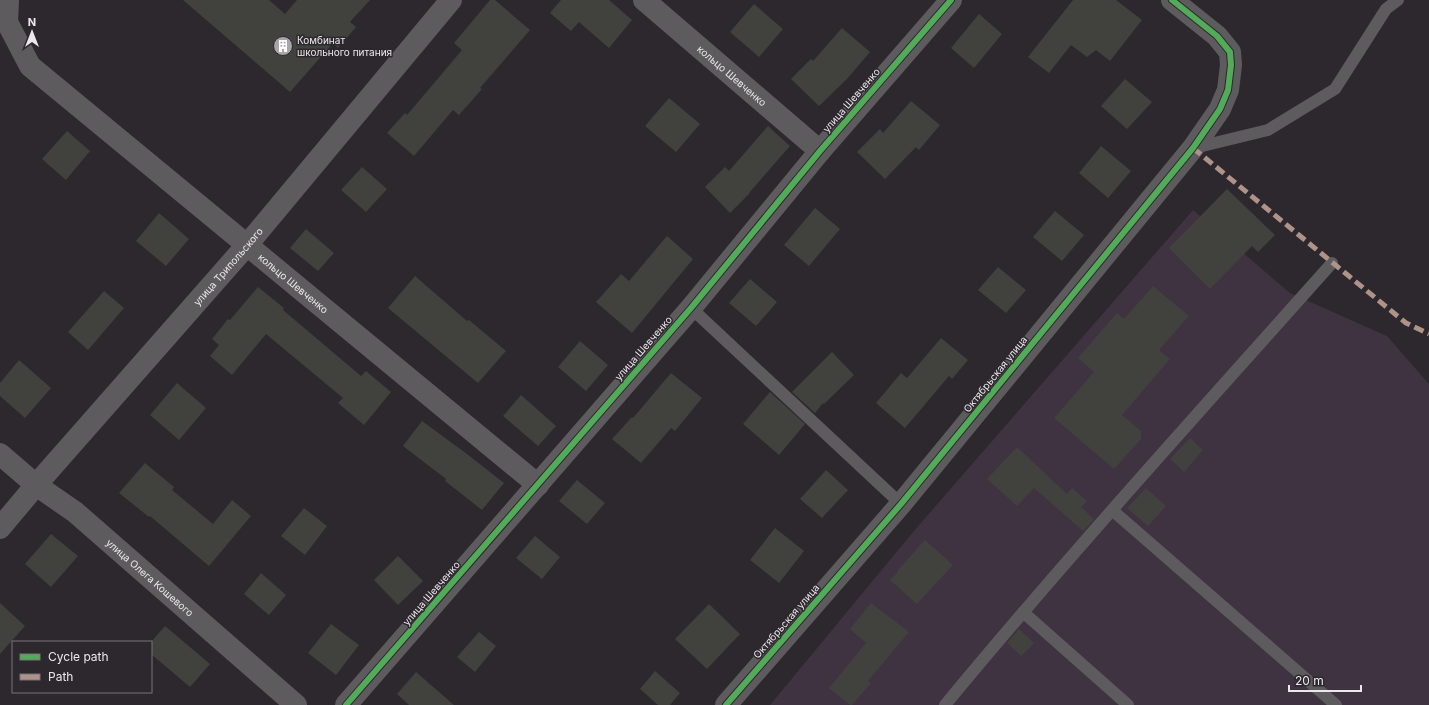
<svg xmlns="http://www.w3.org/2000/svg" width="1429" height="705" font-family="Inter,sans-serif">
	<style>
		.green { fill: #3f3241 }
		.building { fill: #41423e }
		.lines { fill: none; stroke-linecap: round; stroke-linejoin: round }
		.service { stroke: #5e5b5e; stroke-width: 12 }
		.minor { stroke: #5e5b5e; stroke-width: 22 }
		.tertiary { stroke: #5e5b5e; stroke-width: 22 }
		.quiet { stroke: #af9288; stroke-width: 5; stroke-dasharray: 10 5; stroke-linecap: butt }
		.cycleway-casing { stroke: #2d272e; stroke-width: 8 }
		.cycleway { stroke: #51ab58; stroke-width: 6 }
		.labels { text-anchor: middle; stroke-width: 3; stroke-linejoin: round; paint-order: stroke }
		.poi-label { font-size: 10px; fill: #ebe8ec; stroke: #2d272e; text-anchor: start }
		.street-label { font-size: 10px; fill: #ebe8ec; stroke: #2d272e }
	</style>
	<rect width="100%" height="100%" fill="#2c282d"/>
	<!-- green -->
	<path class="green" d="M 1193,210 L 1290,293 L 1387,336 L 1429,384 L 1429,705 L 770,705 L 913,532 Z"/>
	<!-- building -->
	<path class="building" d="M 183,0 L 269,0 L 285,14 L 297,0 L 370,0 L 350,22 L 356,27 L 338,48 L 333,43 L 290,92 Z
		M 490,0 L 495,0 L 530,30 L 480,88 L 482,89 L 459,115 L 453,110 L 414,156 L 387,133 L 405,113 L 407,115 L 462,50 L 454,43 Z
		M 561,0 L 609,0 L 632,20 L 609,48 L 579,22 L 571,31 L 550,13 Z
		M 1073,0 L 1116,0 L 1142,20 L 1110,61 L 1096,50 L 1087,57 L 1071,45 L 1049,73 L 1028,57 Z
		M 754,4 L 783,29 L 759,57 L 730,32 Z
		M 979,14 L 1002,34 L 974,68 L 951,48 Z
		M 842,28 L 870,52 L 847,79 L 819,106 L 791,79 L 811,59 L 813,61 Z
		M 1125,79 L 1152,102 L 1127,129 L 1101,106 Z
		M 669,98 L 700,124 L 676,152 L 645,126 Z
		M 911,101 L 940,125 L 919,150 L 916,147 L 885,179 L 857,152 L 880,129 L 883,133 Z
		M 768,126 L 790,146 L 749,193 L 750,193 L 730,213 L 705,187 L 725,167 L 729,171 Z
		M 67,131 L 90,151 L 66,180 L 42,159 Z
		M 1101,146 L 1131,171 L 1108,198 L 1079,173 Z
		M 362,167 L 387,189 L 366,212 L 341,190 Z
		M 1227,189 L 1275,235 L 1258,252 L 1252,246 L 1210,289 L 1169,248 Z
		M 815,208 L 840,229 L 809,266 L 784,245 Z
		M 1055,211 L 1084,235 L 1062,261 L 1033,237 Z
		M 159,213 L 189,239 L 166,266 L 136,241 Z
		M 306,229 L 334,253 L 318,271 L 290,248 Z
		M 667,236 L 693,259 L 632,333 L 596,302 L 621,274 L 629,281 Z
		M 998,267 L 1026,290 L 1006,313 L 978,290 Z
		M 415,276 L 467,321 L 469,320 L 506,351 L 478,383 L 388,308 Z
		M 750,279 L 777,302 L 756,326 L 729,303 Z
		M 1153,286 L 1189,316 L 1159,350 L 1170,359 L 1122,415 L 1141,431 L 1141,439 L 1114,469 L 1054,418 L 1094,372 L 1078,358 L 1117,313 L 1124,319 Z
		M 258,287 L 284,308 L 283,310 L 361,376 L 366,371 L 391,392 L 364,425 L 338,403 L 343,398 L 266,334 L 232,375 L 210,356 L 219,345 L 212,339 L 228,319 L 230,320 Z
		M 104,291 L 124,308 L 88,350 L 68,332 Z
		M 941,338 L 968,360 L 952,379 L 949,376 L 905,428 L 876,403 L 901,373 L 907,378 Z
		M 580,341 L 608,365 L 586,391 L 558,367 Z
		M 832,352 L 854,375 L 824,404 L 823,403 L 815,413 L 792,392 Z
		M 19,360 L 51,388 L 25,418 L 0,396 L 0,383 Z
		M 671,373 L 702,398 L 675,431 L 671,428 L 641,463 L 612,439 L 632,417 L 633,418 Z
		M 177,383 L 206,408 L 179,440 L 150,415 Z
		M 770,392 L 805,424 L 779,455 L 743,424 Z
		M 521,395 L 556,426 L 538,446 L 503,416 Z
		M 422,421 L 467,454 L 504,483 L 482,510 L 445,481 L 446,479 L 403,446 Z
		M 1190,438 L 1203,450 L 1184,472 L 1170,459 Z
		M 1017,447 L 1067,494 L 1072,488 L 1087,501 L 1081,507 L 1094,519 L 1083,531 L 1034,488 L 1017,506 L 987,479 Z
		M 145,463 L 174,487 L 172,490 L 213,524 L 232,500 L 251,516 L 209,566 L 150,516 L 149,517 L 119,493 Z
		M 826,470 L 848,490 L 822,518 L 800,499 Z
		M 577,480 L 605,503 L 587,524 L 559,501 Z
		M 1146,488 L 1166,506 L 1148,526 L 1127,508 Z
		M 304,508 L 327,526 L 305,555 L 281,536 Z
		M 775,528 L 804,551 L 779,583 L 750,560 Z
		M 51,534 L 78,556 L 51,587 L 25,564 Z
		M 535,536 L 560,557 L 542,579 L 516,558 Z
		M 925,540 L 953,565 L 917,604 L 890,580 L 898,572 L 897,571 Z
		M 398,556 L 423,581 L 398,605 L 374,580 Z
		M 261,573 L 286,595 L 269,615 L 244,594 Z
		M 0,603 L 25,626 L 0,654 Z
		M 871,603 L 909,632 L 868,681 L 871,683 L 852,705 L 850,705 L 829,688 L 866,643 L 850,629 Z
		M 709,604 L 740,634 L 707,669 L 675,639 Z
		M 331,624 L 359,645 L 336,675 L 308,653 Z
		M 165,626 L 210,664 L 190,687 L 151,654 L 151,642 Z
		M 1019,629 L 1034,643 L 1021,656 L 1007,643 Z
		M 479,632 L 496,646 L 475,672 L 457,657 Z
		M 655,671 L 680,693 L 670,705 L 658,705 L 640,689 Z
		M 416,672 L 454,705 L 409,705 L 397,694 Z"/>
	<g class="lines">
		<!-- service -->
		<path class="service" d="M 1194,148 L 1268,130 L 1335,89 L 1386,9 L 1398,0
			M 691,308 L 901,504
			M 1112,510 L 1336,705
			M 1023,612 L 1128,705
			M 945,705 C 1070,554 1202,409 1332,263"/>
		<!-- minor -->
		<g class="minor">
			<path id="s1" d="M 8,0 L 7,22 L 30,66 L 538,485"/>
			<path id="s2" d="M 644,0 L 820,151"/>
			<path id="s3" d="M 36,485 L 75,512 L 296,705"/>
			<path d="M 346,705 L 691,308 L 820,151 L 951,0"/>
			<path d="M 726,705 L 901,504 L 1193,148 L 1220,109 L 1228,90 L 1231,65 L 1230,52 L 1217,36 L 1172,0"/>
		</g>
		<!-- tertiary -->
		<g class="tertiary">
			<path d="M 0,454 L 36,485"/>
			<path id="s4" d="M 0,528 L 36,485 L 247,245 L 451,0"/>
		</g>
		<!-- quiet -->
		<path class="quiet" d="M 1193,148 L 1406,323 L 1429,334"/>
		<defs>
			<path id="cycleway" d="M 346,705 L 691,308 L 820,151 L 951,0
				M 726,705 L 901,504 L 1193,148 L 1220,109 L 1228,90 L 1231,65 L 1230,52 L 1217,36 L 1172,0"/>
		</defs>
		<!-- cycleway casing -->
		<use href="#cycleway" class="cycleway-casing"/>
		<!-- cycleway -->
		<use href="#cycleway" class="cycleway"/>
	</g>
	<!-- icons -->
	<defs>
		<symbol id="building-disc" viewBox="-11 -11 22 22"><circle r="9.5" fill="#a8a5a9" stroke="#2d272e"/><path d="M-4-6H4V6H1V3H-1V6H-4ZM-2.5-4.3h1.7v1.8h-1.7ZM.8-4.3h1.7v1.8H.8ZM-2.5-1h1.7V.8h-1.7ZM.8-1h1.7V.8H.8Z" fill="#fff"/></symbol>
	</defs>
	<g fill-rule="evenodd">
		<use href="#building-disc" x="272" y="35" width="22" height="22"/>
	</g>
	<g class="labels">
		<!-- poi labels -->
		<g class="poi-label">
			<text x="297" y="44">Комбинат<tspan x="297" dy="12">школьного питания</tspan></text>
		</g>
		<!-- street labels -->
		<g class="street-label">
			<text dy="4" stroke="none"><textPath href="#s2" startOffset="116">кольцо Шевченко</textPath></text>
			<text transform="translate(851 100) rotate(-49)" y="4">улица Шевченко</text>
			<text dy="4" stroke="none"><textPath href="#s4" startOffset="347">улица Трипольского</textPath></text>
			<text dy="4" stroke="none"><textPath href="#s1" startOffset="413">кольцо Шевченко</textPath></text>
			<text transform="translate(643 348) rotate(-49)" y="4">улица Шевченко</text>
			<text transform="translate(995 374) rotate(-51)" y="4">Октябрьская улица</text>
			<text dy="4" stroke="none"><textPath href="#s3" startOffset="147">улица Олега Кошевого</textPath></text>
			<text transform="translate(431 593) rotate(-49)" y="4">улица Шевченко</text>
			<text transform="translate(786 621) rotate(-49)" y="4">Октябрьская улица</text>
		</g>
	</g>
	<!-- legend -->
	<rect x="12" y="641" width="140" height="52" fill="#2d272e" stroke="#79747a"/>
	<rect x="20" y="654" width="20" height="6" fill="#51ab58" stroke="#79747a"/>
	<text x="48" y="661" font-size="12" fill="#ebe8ec">Cycle path</text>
	<rect x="20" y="674" width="20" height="6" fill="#af9288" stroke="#79747a"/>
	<text x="48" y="681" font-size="12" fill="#ebe8ec">Path</text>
	<!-- north arrow -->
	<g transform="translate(32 32)" stroke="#2d272e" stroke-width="3" paint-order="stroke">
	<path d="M0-3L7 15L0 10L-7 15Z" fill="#ebe8ec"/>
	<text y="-6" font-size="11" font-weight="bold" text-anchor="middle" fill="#ebe8ec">N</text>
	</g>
	<!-- scale -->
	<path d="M1289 685v6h72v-6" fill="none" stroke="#ebe8ec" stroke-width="2"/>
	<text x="1295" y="685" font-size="12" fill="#ebe8ec" stroke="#2d272e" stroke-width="3" paint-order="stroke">20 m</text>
</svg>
